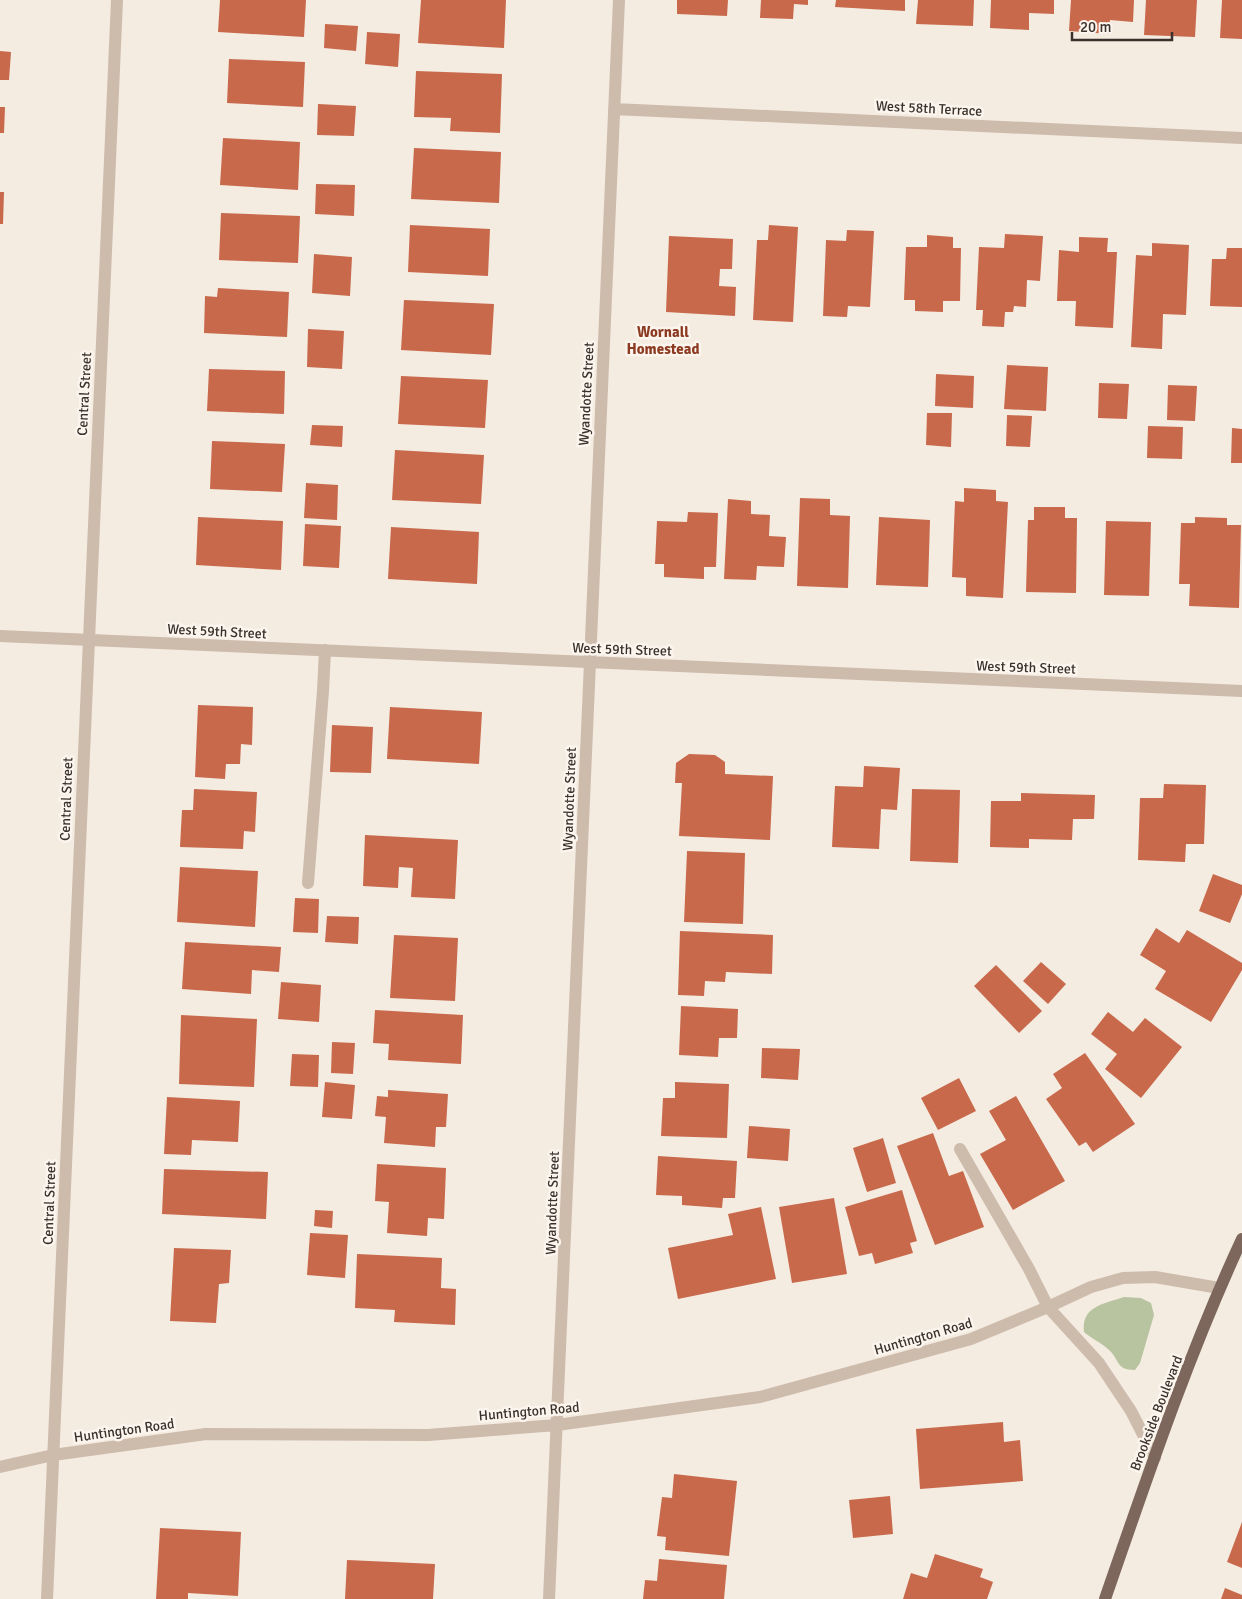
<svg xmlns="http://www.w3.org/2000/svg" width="1242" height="1599" font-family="Signika,sans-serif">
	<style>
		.green { fill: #b8c4a0 }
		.building { fill: #c8694b }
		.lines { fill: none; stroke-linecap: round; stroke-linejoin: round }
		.minor { stroke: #cdbbac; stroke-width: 12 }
		.major { stroke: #7d675c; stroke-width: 12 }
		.labels { text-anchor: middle; stroke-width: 5; stroke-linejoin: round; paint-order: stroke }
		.street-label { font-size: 14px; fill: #3b302b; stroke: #fbf5ee }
		.neighbourhood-label { font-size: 15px; font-weight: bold; fill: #8c3b22; stroke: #fbf5ee }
	</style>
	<rect width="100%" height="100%" fill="#f4ebe1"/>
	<!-- green -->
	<path class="green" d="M 1124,1297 L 1141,1298 L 1151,1303 L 1154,1315 L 1140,1363 L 1135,1370 C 1115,1370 1120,1359 1108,1349 C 1100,1342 1091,1338 1084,1332 C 1081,1306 1104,1304 1124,1297 Z"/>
	<!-- building -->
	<path class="building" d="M 220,0 L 306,0 L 304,37 L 218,32 Z
		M 421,0 L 506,0 L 504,48 L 418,43 Z
		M 677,0 L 728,0 L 727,16 L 677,14 Z
		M 761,0 L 808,0 L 808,5 L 794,4 L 793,19 L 760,18 Z
		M 836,0 L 905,0 L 905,11 L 835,7 Z
		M 918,0 L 974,0 L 973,26 L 916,24 Z
		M 991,0 L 1054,0 L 1054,14 L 1029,13 L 1029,30 L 990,28 Z
		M 1071,0 L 1134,0 L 1133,22 L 1110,20 L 1109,34 L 1069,31 Z
		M 1146,0 L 1197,0 L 1195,37 L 1144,35 Z
		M 1222,0 L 1242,0 L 1242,39 L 1220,38 Z
		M 325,24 L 358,26 L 356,51 L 324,48 Z
		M 367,32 L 400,34 L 398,67 L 365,64 Z
		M 0,51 L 11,52 L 9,80 L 0,80 Z
		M 229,59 L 305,62 L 303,107 L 227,103 Z
		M 416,71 L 502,74 L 500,133 L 450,131 L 451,118 L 414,117 Z
		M 318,104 L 356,106 L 354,136 L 317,135 Z
		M 0,107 L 5,107 L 4,133 L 0,133 Z
		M 223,138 L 300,142 L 298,190 L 220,185 Z
		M 414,148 L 501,152 L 499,203 L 411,199 Z
		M 316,184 L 355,185 L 354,216 L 315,214 Z
		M 0,192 L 4,192 L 3,224 L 0,224 Z
		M 221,213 L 300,216 L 298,263 L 219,260 Z
		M 410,225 L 490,229 L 488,276 L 408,272 Z
		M 769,225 L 798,227 L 793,322 L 753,320 L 757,240 L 768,240 Z
		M 847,230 L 874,231 L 870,307 L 848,306 L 847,317 L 823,316 L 826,240 L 846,241 Z
		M 1005,234 L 1043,236 L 1040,281 L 1027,280 L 1026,307 L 1014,306 L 1013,312 L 1005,312 L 1004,327 L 982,326 L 983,310 L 976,310 L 979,247 L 1004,248 Z
		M 927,235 L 953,237 L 953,248 L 961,248 L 960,301 L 943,301 L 943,312 L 915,311 L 915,300 L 904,300 L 906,247 L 927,247 Z
		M 669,236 L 733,239 L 732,269 L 720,269 L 719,286 L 736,287 L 735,316 L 666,312 Z
		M 1079,237 L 1108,238 L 1107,252 L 1117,252 L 1113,328 L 1075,326 L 1076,301 L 1057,301 L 1059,250 L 1079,252 Z
		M 1152,243 L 1189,245 L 1186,315 L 1163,314 L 1162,349 L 1131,347 L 1136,255 L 1152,256 Z
		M 1227,248 L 1242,248 L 1242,307 L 1210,306 L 1212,259 L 1226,259 Z
		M 314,254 L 352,257 L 350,296 L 312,293 Z
		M 218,288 L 289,292 L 287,337 L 204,333 L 205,296 L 217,297 Z
		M 404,300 L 494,304 L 491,355 L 401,350 Z
		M 308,329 L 344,331 L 342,369 L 307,367 Z
		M 1007,365 L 1048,367 L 1046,411 L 1004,409 Z
		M 209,369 L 285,371 L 284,414 L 207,411 Z
		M 936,374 L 974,376 L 973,408 L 935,406 Z
		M 401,376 L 488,380 L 485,428 L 398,424 Z
		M 1099,383 L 1129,384 L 1127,419 L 1098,418 Z
		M 1168,385 L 1197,386 L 1195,421 L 1167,420 Z
		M 927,413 L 952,413 L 951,447 L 926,445 Z
		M 1007,415 L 1032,416 L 1030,447 L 1006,446 Z
		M 312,425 L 343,426 L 342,447 L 310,445 Z
		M 1148,426 L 1183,427 L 1182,459 L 1147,458 Z
		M 1232,428 L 1242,429 L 1242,463 L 1231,463 Z
		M 212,441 L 285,444 L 282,492 L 210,489 Z
		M 395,450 L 484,455 L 481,504 L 392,500 Z
		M 306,483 L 338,485 L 337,520 L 304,518 Z
		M 964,488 L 996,490 L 996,501 L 1008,502 L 1003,598 L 966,596 L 966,578 L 952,577 L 955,501 L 964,502 Z
		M 800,498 L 830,499 L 830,515 L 850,516 L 848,588 L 797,586 Z
		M 728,499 L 751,501 L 751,514 L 770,515 L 769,536 L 786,537 L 784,567 L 757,566 L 756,580 L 724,579 Z
		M 1034,507 L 1065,507 L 1065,518 L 1077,518 L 1076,593 L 1026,592 L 1028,520 L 1034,520 Z
		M 688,512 L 718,513 L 716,567 L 704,567 L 704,579 L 664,577 L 664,564 L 655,564 L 657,521 L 687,522 Z
		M 198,517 L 283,521 L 281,570 L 196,565 Z
		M 879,517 L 930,520 L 928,587 L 876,585 Z
		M 1195,517 L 1227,518 L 1227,525 L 1241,525 L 1239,608 L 1189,606 L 1190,584 L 1179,584 L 1181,523 L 1195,523 Z
		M 1106,521 L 1151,522 L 1149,596 L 1104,595 Z
		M 305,524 L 341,526 L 339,568 L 303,566 Z
		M 391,527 L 479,532 L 477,584 L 388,579 Z
		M 198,705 L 253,707 L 252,745 L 241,744 L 240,764 L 226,764 L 225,779 L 195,777 Z
		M 390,707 L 482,712 L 479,764 L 387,759 Z
		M 332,725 L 373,727 L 371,773 L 330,772 Z
		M 689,754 L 715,755 L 725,762 L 725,774 L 773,776 L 770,840 L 679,836 L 682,783 L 675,783 L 676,763 Z
		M 864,766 L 900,768 L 897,810 L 881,809 L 879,849 L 832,847 L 835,786 L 863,787 Z
		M 1164,784 L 1206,785 L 1204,844 L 1186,844 L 1185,862 L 1138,860 L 1140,798 L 1163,798 Z
		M 194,789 L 257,792 L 255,832 L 244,831 L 243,849 L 180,847 L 182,810 L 193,810 Z
		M 912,789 L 960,790 L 958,863 L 910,861 Z
		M 1021,793 L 1095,795 L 1094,819 L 1073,819 L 1072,840 L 1029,839 L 1029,848 L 990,847 L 991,801 L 1021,801 Z
		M 365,835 L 458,840 L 455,899 L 411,897 L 413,868 L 399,867 L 398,888 L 363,886 Z
		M 687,851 L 745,853 L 743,924 L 684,922 Z
		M 180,867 L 258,871 L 255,927 L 177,922 Z
		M 1213,874 L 1242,885 L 1242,894 L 1230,923 L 1199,911 Z
		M 295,898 L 319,899 L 318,933 L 293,932 Z
		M 327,916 L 359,917 L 358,944 L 325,942 Z
		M 1156,928 L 1179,943 L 1187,930 L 1242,963 L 1242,970 L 1211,1022 L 1155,989 L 1166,971 L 1140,955 Z
		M 680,931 L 773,935 L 772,974 L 726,972 L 725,982 L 705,981 L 704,996 L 678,995 Z
		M 394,935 L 458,938 L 455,1001 L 390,998 Z
		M 185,942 L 281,947 L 279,972 L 252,970 L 251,994 L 182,989 Z
		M 1041,962 L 1066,984 L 1048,1004 L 1023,981 Z
		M 996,965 L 1042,1011 L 1019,1033 L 974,986 Z
		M 281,982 L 321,985 L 319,1022 L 278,1019 Z
		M 681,1006 L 738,1009 L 737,1038 L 719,1038 L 718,1057 L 679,1055 Z
		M 375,1010 L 463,1015 L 461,1064 L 388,1060 L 389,1044 L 373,1043 Z
		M 1108,1012 L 1133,1032 L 1145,1018 L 1182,1047 L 1141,1098 L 1105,1069 L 1117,1054 L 1091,1034 Z
		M 181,1015 L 257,1019 L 254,1087 L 179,1084 Z
		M 332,1042 L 355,1043 L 353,1074 L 331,1073 Z
		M 762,1048 L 800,1049 L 798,1080 L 761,1078 Z
		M 1085,1053 L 1135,1124 L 1093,1152 L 1086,1142 L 1079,1146 L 1046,1099 L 1062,1088 L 1053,1074 Z
		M 292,1054 L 319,1055 L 318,1087 L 290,1086 Z
		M 959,1078 L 976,1111 L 938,1130 L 921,1098 Z
		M 325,1082 L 355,1085 L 352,1119 L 322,1117 Z
		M 675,1082 L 729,1084 L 727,1138 L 661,1136 L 663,1098 L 675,1098 Z
		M 388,1090 L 448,1094 L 446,1127 L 436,1127 L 435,1147 L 384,1143 L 386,1117 L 375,1116 L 377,1096 L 388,1097 Z
		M 1016,1096 L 1065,1181 L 1013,1210 L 980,1154 L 1006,1140 L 989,1111 Z
		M 167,1097 L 240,1101 L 238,1142 L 192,1140 L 191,1155 L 164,1154 Z
		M 749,1126 L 790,1129 L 788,1161 L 747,1158 Z
		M 933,1133 L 949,1176 L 963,1171 L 984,1227 L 935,1245 L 897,1146 Z
		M 883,1138 L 896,1183 L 867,1192 L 853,1148 Z
		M 658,1156 L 737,1161 L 735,1198 L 723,1198 L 722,1208 L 682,1205 L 682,1196 L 656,1195 Z
		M 377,1164 L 446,1168 L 444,1219 L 428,1218 L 427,1236 L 387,1233 L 389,1202 L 375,1201 Z
		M 164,1169 L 268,1172 L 266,1219 L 162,1214 Z
		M 902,1190 L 917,1241 L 910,1243 L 913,1253 L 875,1264 L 872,1253 L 859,1256 L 845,1207 Z
		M 834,1198 L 847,1274 L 792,1283 L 779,1207 Z
		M 761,1207 L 776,1279 L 678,1299 L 668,1248 L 733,1235 L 728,1214 Z
		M 315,1210 L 333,1211 L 332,1228 L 314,1226 Z
		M 310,1233 L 348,1235 L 345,1278 L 307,1275 Z
		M 174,1248 L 231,1250 L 229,1283 L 219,1284 L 216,1323 L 170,1321 Z
		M 357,1254 L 442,1258 L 441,1288 L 456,1289 L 455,1325 L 394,1322 L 395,1310 L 355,1308 Z
		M 1003,1422 L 1004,1442 L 1020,1440 L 1023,1481 L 920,1489 L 916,1429 Z
		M 674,1474 L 737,1481 L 729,1556 L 665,1550 L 666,1537 L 657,1536 L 662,1497 L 672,1498 Z
		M 890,1496 L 893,1534 L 853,1538 L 849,1500 Z
		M 1242,1522 L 1242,1568 L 1227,1562 Z
		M 160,1528 L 241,1532 L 238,1596 L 188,1593 L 188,1599 L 156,1599 Z
		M 935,1554 L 983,1569 L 980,1577 L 993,1582 L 987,1599 L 903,1599 L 911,1573 L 927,1578 Z
		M 659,1559 L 727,1565 L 724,1599 L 643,1599 L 645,1580 L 657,1581 Z
		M 347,1560 L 435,1564 L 433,1599 L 345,1599 Z
		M 1225,1588 L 1242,1595 L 1242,1599 L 1221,1599 Z"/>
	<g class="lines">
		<!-- minor -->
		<path class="minor" d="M 614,109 L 1242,138
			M 0,636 L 1242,691
			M 308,883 L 323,691 L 325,650
			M 960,1149 L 1029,1269 L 1048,1307 L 1099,1363 L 1131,1411 L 1155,1458
			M 0,1467 L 53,1455 L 206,1434 L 428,1435 L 557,1425 L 760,1397 L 971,1339 L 1048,1307 L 1091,1287 L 1123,1278 L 1155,1277 L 1219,1288
			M 47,1599 L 117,0
			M 549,1599 L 619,0"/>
		<!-- major -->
		<path class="major" d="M 1105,1599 C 1147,1478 1188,1355 1242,1239"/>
	</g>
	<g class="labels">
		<!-- street labels -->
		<g class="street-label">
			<text transform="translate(929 108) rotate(3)" y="5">West 58th Terrace</text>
			<text transform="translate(84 394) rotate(-87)" y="5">Central Street</text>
			<text transform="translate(586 394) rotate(-87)" y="5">Wyandotte Street</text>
			<text transform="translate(217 631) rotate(3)" y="5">West 59th Street</text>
			<text transform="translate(622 649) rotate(2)" y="5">West 59th Street</text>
			<text transform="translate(1026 667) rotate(2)" y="5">West 59th Street</text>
			<text transform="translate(66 799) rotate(-88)" y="5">Central Street</text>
			<text transform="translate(569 799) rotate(-88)" y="5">Wyandotte Street</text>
			<text transform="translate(49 1203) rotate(-88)" y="5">Central Street</text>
			<text transform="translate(552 1203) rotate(-88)" y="5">Wyandotte Street</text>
			<text transform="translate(923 1336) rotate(-16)" y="5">Huntington Road</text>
			<text transform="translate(529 1411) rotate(-5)" y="5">Huntington Road</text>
			<text transform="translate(1156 1413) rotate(-69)" y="5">Brookside Boulevard</text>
			<text transform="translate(124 1430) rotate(-8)" y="5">Huntington Road</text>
		</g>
		<!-- neighbourhood labels -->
		<g class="neighbourhood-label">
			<text x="663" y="337">Wornall<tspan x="663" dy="17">Homestead</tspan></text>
		</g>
	</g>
	<!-- scale -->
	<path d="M1072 32v8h100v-8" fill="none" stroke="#3b302b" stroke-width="2.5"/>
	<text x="1080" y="32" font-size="15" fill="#3b302b" stroke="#fbf5ee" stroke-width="4" paint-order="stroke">20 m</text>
</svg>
